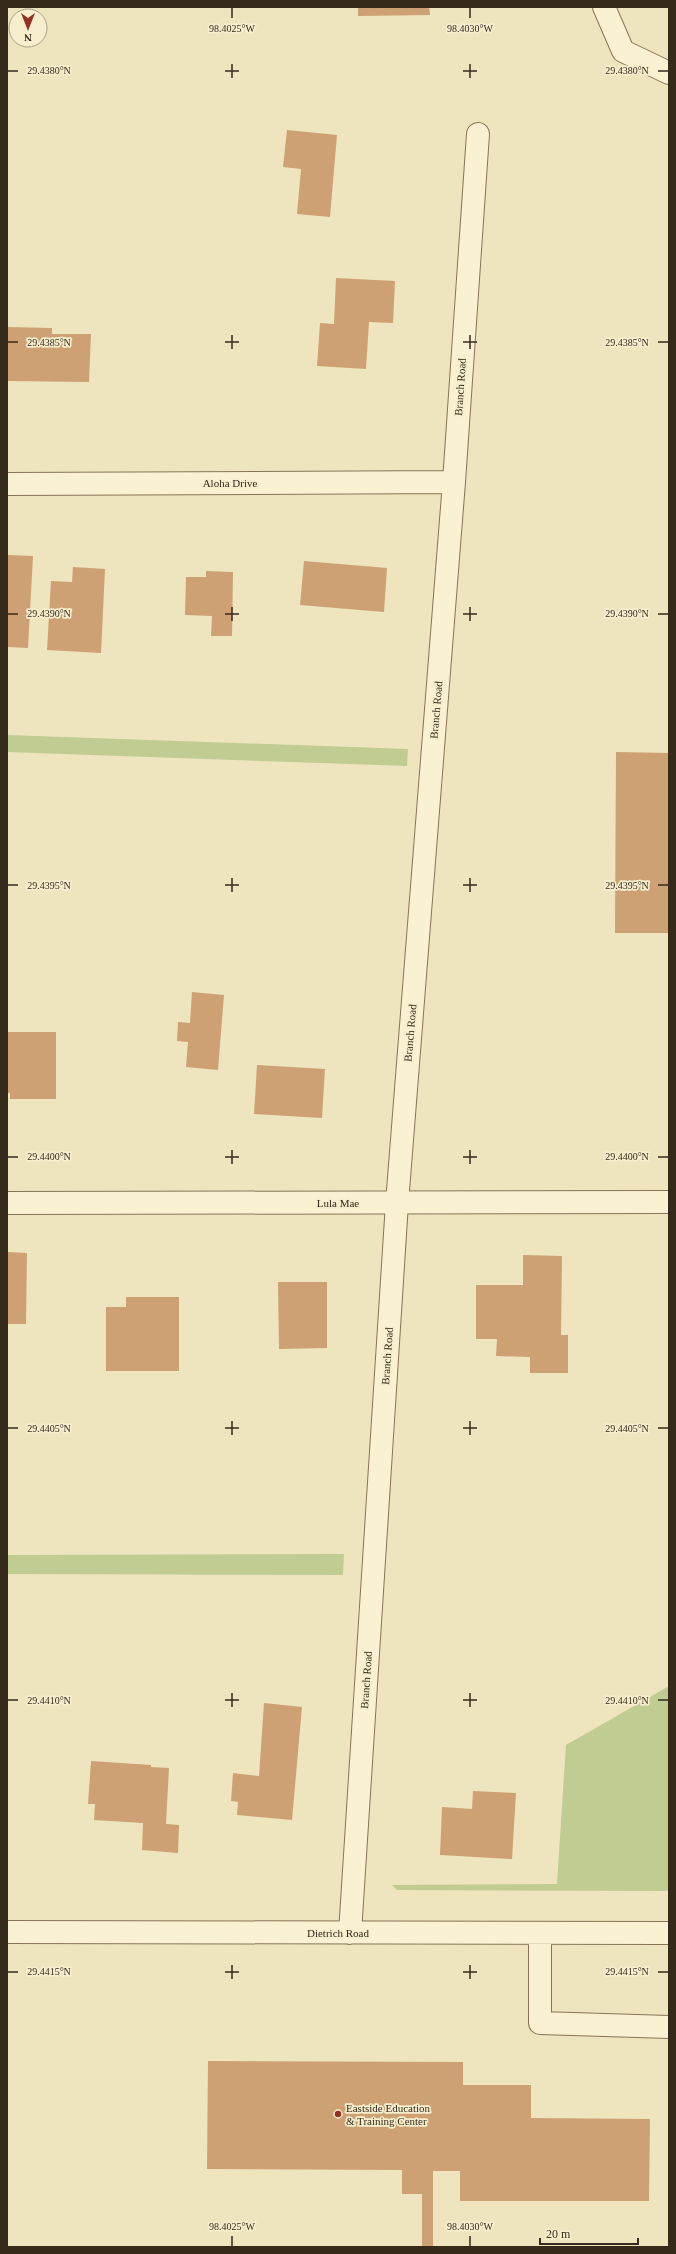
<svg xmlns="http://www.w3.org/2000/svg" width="676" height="2254" font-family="Georgia,serif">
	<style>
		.green { fill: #c0cc92 }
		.building { fill: #cda173 }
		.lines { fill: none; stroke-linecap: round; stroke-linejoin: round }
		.minor-casing { stroke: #877457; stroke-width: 24 }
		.minor { stroke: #f9f1d1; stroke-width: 22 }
		.ticks { fill: none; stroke: #362a1b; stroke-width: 1.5 }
		.poi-dot { fill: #962f26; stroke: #f6eecd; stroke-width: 1.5 }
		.labels { text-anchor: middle; stroke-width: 3.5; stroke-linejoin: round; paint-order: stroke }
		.street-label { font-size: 11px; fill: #362a1b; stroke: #f6eecd }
		.poi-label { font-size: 11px; fill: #362a1b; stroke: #f6eecd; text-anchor: start }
		.ticks-label { font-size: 10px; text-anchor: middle; fill: #362a1b; stroke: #f6eecd; stroke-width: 3.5; stroke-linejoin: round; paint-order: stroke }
	</style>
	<rect width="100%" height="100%" fill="#eee4be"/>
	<!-- green -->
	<path class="green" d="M 7,735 L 408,749 L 407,766 L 7,752 Z
		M 344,1554 L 343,1575 L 7,1574 L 7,1555 Z
		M 669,1686 L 669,1891 L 397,1890 L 392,1885 L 557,1884 L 566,1745 Z"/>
	<!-- building -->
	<path class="building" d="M 358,7 L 429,7 L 430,15 L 358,16 Z
		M 287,130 L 337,135 L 330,217 L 297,214 L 301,169 L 283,167 Z
		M 336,278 L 395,281 L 393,323 L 369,322 L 366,369 L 317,366 L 320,323 L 334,324 Z
		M 7,327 L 52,328 L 52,334 L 91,334 L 89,382 L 7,381 Z
		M 7,555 L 33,556 L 28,648 L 7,647 Z
		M 304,561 L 387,568 L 384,612 L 300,605 Z
		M 73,567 L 105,569 L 101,653 L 47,650 L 51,581 L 72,582 Z
		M 206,571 L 233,572 L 232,636 L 211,636 L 212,616 L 185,615 L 186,577 L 206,577 Z
		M 616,752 L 669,753 L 669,933 L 615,933 Z
		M 192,992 L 224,995 L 218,1070 L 186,1067 L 188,1042 L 177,1041 L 178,1022 L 190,1023 Z
		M 7,1032 L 56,1032 L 56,1099 L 10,1099 L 10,1093 L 7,1093 Z
		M 257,1065 L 325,1069 L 322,1118 L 254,1114 Z
		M 7,1252 L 27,1253 L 26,1324 L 7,1324 Z
		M 523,1255 L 562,1256 L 561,1335 L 568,1335 L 568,1373 L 530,1373 L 530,1357 L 496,1356 L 497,1339 L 476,1339 L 476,1285 L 523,1285 Z
		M 278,1282 L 327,1282 L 327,1348 L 279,1349 Z
		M 126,1297 L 179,1297 L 179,1371 L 106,1371 L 106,1307 L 126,1307 Z
		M 264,1703 L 302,1707 L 292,1820 L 237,1815 L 238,1802 L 231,1801 L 233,1773 L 259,1776 Z
		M 91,1761 L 151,1765 L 151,1767 L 169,1768 L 166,1824 L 179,1825 L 178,1853 L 142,1850 L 143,1823 L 94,1820 L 95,1804 L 88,1804 Z
		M 473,1791 L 516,1793 L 512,1859 L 440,1855 L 442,1807 L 472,1809 Z
		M 208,2061 L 463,2062 L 463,2085 L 531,2085 L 531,2118 L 650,2119 L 649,2201 L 460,2201 L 460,2171 L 433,2171 L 433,2247 L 422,2247 L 422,2194 L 402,2194 L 402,2170 L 207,2169 Z"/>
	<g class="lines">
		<defs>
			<path id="minor" d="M 604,7 L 623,51 L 669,73
				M 7,484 L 454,482
				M 7,1203 L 669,1202
				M 7,1932 L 669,1933
				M 350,1933 L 397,1203 L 454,482 L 478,134
				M 540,1933 L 540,2023 L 669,2027"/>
		</defs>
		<!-- minor casing -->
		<use href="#minor" class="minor-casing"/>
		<!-- minor -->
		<use href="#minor" class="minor"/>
	</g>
	<!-- ticks -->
	<path class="ticks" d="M 232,8 L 232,18M 470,8 L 470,18M 232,64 L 232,78M 470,64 L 470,78M 8,71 L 18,71M 225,71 L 239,71M 463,71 L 477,71M 658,71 L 668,71M 232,335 L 232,349M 470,335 L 470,349M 8,342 L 18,342M 225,342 L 239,342M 463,342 L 477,342M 658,342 L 668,342M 232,607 L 232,621M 470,607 L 470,621M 8,614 L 18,614M 225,614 L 239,614M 463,614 L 477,614M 658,614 L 668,614M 232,878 L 232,892M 470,878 L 470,892M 8,885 L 18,885M 225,885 L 239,885M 463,885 L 477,885M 658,885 L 668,885M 232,1150 L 232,1164M 470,1150 L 470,1164M 8,1157 L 18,1157M 225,1157 L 239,1157M 463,1157 L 477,1157M 658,1157 L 668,1157M 232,1421 L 232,1435M 470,1421 L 470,1435M 8,1428 L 18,1428M 225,1428 L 239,1428M 463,1428 L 477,1428M 658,1428 L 668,1428M 232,1693 L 232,1707M 470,1693 L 470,1707M 8,1700 L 18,1700M 225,1700 L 239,1700M 463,1700 L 477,1700M 658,1700 L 668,1700M 232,1965 L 232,1979M 470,1965 L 470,1979M 8,1972 L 18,1972M 225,1972 L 239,1972M 463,1972 L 477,1972M 658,1972 L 668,1972M 232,2236 L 232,2246M 470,2236 L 470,2246"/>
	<!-- markers -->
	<circle class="poi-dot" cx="338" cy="2114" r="4"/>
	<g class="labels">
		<!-- street labels -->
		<g class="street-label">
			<text transform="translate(460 387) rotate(-86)" y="4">Branch Road</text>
			<text x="230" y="487">Aloha Drive</text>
			<text transform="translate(436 710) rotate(-85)" y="4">Branch Road</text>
			<text transform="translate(410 1033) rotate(-85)" y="4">Branch Road</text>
			<text x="338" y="1207">Lula Mae</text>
			<text transform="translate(387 1356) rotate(-86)" y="4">Branch Road</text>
			<text transform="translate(366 1680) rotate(-86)" y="4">Branch Road</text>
			<text x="338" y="1937">Dietrich Road</text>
		</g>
		<!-- poi labels -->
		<g class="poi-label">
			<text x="346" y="2112">Eastside Education<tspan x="346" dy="13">&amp; Training Center</tspan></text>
		</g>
	</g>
	<g class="ticks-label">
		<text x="232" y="32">98.4025°W</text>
		<text x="470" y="32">98.4030°W</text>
		<text x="627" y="74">29.4380°N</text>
		<text x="49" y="74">29.4380°N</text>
		<text x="627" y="346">29.4385°N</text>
		<text x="49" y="346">29.4385°N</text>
		<text x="49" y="617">29.4390°N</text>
		<text x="627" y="617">29.4390°N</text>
		<text x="627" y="889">29.4395°N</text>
		<text x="49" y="889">29.4395°N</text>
		<text x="49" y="1160">29.4400°N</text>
		<text x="627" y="1160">29.4400°N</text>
		<text x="627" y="1432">29.4405°N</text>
		<text x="49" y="1432">29.4405°N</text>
		<text x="627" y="1704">29.4410°N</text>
		<text x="49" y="1704">29.4410°N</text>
		<text x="49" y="1975">29.4415°N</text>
		<text x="627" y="1975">29.4415°N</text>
		<text x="232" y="2230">98.4025°W</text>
		<text x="470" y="2230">98.4030°W</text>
	</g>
	<!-- border -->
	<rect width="676" height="2254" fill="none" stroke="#362a1b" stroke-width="16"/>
	<!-- north arrow -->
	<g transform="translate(28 28) rotate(180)"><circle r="19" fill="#f6eecd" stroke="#a9a086"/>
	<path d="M0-3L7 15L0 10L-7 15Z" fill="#962f26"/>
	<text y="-6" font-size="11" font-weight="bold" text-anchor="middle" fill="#362a1b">N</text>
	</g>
	<!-- scale -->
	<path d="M540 2238v6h98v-6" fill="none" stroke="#362a1b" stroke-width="2"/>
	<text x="546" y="2238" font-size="12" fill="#362a1b" stroke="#f6eecd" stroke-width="3" paint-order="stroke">20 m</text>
</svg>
